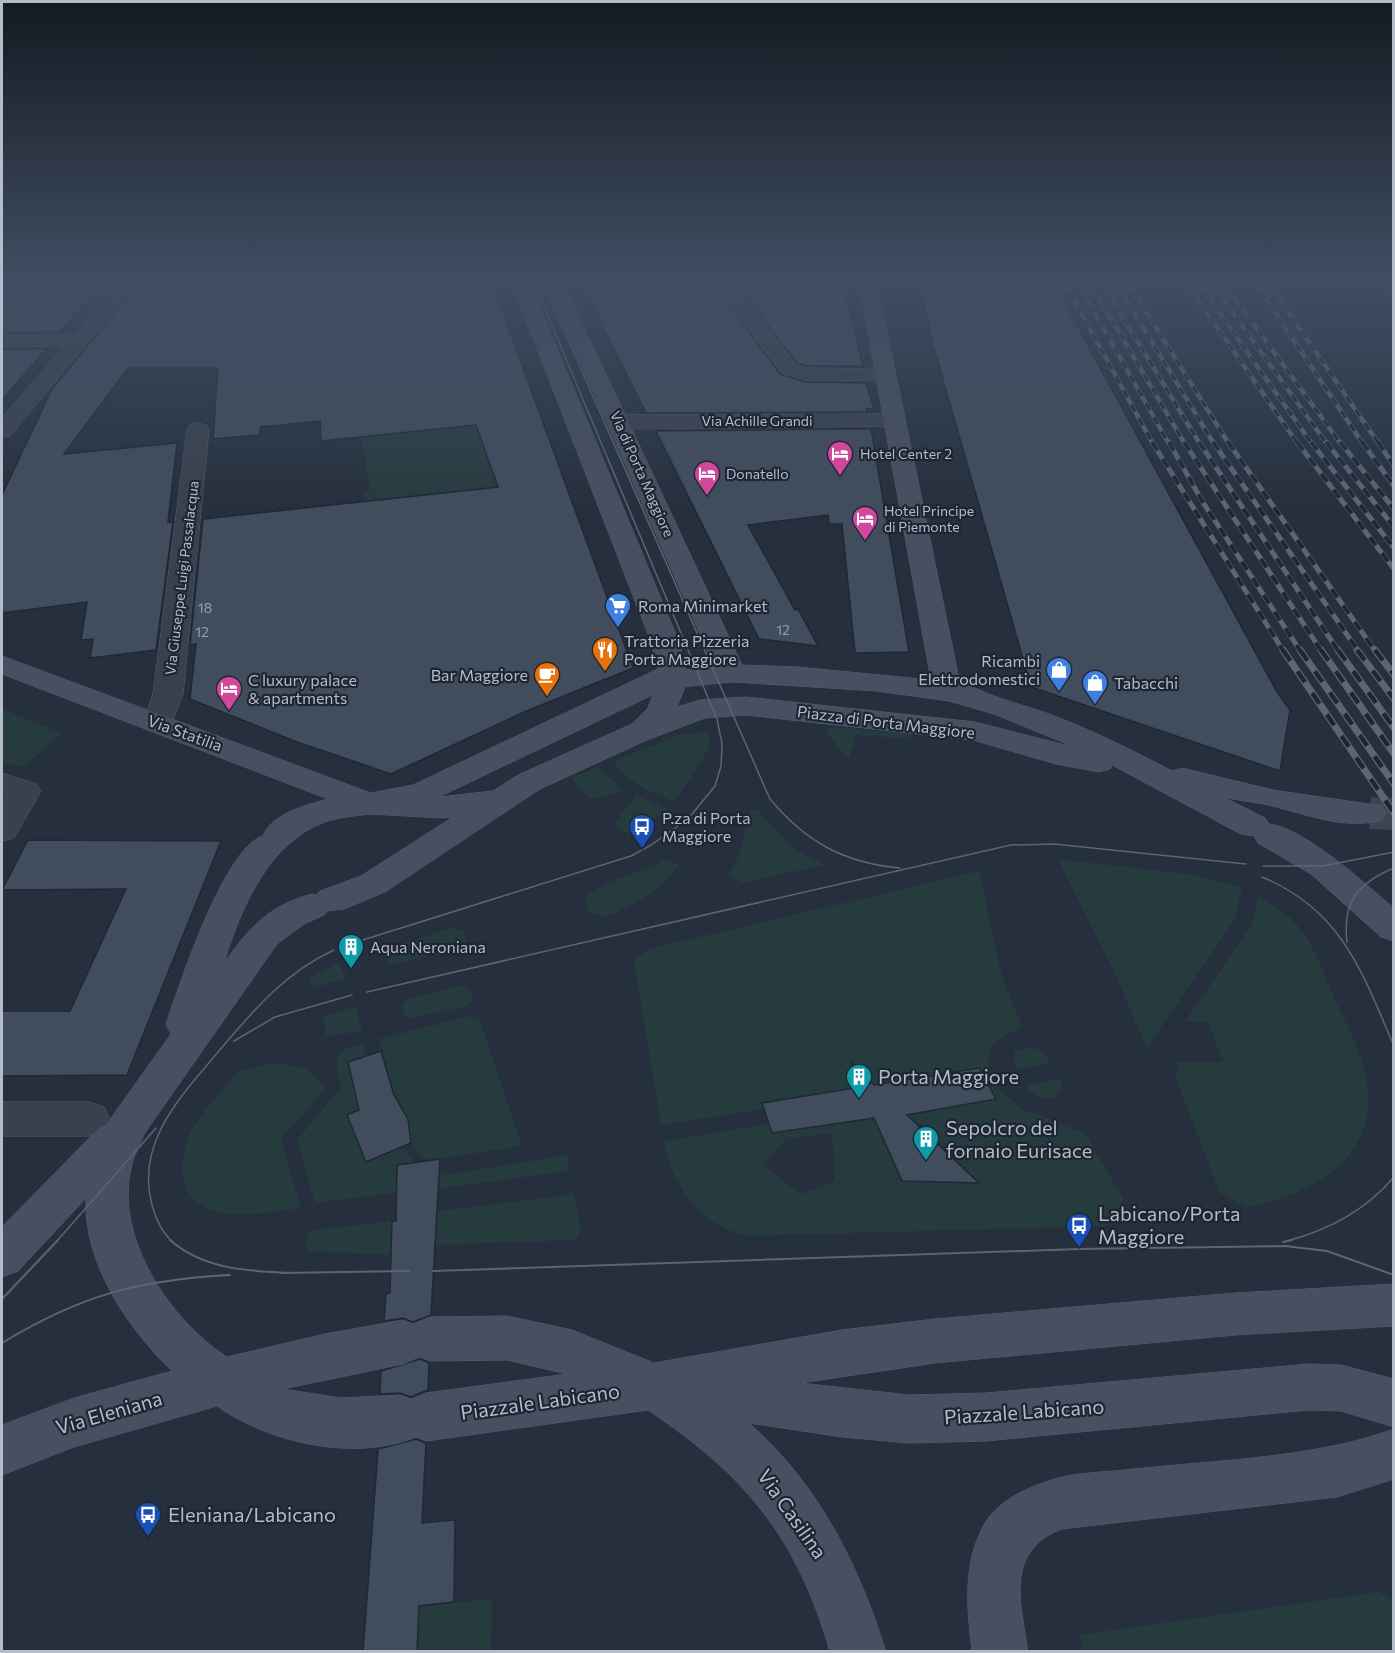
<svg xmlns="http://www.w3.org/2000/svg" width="1395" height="1653" font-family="Commissioner,sans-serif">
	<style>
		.green { fill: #263b3e; fill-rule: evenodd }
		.building { fill: #414d5d; stroke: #1f2834; stroke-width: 1.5 }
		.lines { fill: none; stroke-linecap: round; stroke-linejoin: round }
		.secondary-tunnel { stroke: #3a4452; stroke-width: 32; stroke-dasharray: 32 16; stroke-linecap: butt }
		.street-casing { stroke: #565f6b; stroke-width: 1 }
		.secondary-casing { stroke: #565f6b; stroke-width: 1 }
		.street { fill: #38414d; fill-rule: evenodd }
		.secondary { fill: #475060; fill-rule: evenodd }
		.tram-far1 { stroke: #5b6574; stroke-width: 1.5 }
		.tram { stroke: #5b6574; stroke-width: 2 }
		.rail-far2-casing { stroke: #5b6574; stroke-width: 4.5 }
		.rail-far1-casing { stroke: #5b6574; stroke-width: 5 }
		.rail-casing { stroke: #5b6574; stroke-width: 7 }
		.rail-far2 { stroke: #1d2632; stroke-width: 3; stroke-dasharray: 8; stroke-linecap: butt }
		.rail-far1 { stroke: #1d2632; stroke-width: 4; stroke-dasharray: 10; stroke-linecap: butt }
		.rail { stroke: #1d2632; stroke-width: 4.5; stroke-dasharray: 13; stroke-linecap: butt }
		.labels { text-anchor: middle; stroke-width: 4.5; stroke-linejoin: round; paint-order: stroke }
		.far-street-label { font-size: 14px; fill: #b4bcc9; stroke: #1d2632 }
		.far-poi-label { font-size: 14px; fill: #b4bcc9; stroke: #1d2632; text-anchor: start }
		.number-label { font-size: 14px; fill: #97a0ae }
		.poi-label { font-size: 16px; fill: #b4bcc9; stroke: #1d2632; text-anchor: start }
		.street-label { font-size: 16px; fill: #b4bcc9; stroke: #1d2632 }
		.near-poi-label { font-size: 20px; fill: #b4bcc9; stroke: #1d2632; text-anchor: start }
		.near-street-label { font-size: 20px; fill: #b4bcc9; stroke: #1d2632 }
	</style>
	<rect width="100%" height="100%" fill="#252f3d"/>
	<!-- green -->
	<path class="green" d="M 476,425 L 498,487 L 364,503 L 364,491 L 370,491 L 361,437 Z
		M 2,709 L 61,733 L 25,766 L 2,763 Z
		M 835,727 L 910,734 L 910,739 L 855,735 L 853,749 L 851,750 L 850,757 L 847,757 L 826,733 L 827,729 Z
		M 708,731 L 710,747 L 675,802 L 639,786 L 615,766 L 616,760 L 678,735 Z
		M 598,767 L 623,790 C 592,802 592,805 571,777 Z
		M 636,795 L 669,810 L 630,835 L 613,825 Z
		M 757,809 L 794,849 L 824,865 L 742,883 L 729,876 L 741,850 L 749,811 Z
		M 666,859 L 679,865 C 660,891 634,907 603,917 L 590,913 L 584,899 C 599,882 643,872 666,859 Z
		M 1058,859 L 1196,875 L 1242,887 L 1235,919 L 1147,1048 L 1113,969 Z
		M 979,871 L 1002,977 L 1023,1028 C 1001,1034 979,1050 992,1074 L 983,1076 L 978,1068 L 765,1102 L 765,1109 L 661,1125 L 634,964 L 636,958 L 649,949 Z
		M 1258,896 C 1271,905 1288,914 1298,926 C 1316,946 1325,979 1337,1004 C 1350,1031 1365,1059 1368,1090 C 1375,1162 1307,1196 1247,1207 L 1220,1193 L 1174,1074 L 1180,1073 L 1176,1062 L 1224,1062 L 1207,1022 L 1185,1021 L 1252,925 Z
		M 450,928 L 463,931 L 467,942 L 462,949 L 390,965 L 383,950 Z
		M 339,962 L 346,979 L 313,988 L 308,979 Z
		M 460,986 L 470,989 L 474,1000 L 467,1006 L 412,1018 L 404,1015 L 402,1005 L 407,999 Z
		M 356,1006 L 362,1031 L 326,1036 L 323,1017 Z
		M 470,1016 L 480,1020 L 522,1146 L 431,1160 L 421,1158 L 411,1143 L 408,1119 L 394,1095 L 379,1039 Z
		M 364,1043 L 365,1056 L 348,1062 L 351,1077 L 386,1099 L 347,1115 L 366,1162 L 404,1146 L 418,1168 L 397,1171 L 396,1193 L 315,1203 L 297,1140 L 341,1087 C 333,1058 333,1051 364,1043 Z
		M 1028,1047 L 1041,1050 L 1051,1063 L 1017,1070 L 1013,1061 L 1015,1051 Z
		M 270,1064 C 297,1064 312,1066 325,1090 L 281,1139 L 301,1208 C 266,1212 200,1228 185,1184 C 181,1171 182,1156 186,1143 C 195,1117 221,1093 237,1072 Z
		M 1060,1079 L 1062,1089 L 1054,1098 L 1039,1098 L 1025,1086 Z
		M 995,1085 L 1022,1109 L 1085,1133 L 1124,1200 L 1107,1226 L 747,1236 C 699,1225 674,1188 663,1141 L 769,1124 L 772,1133 ZM 921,1123 L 973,1177 L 973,1182 L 880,1129 ZM 832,1133 L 835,1181 L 801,1194 L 763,1165 L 787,1139 Z
		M 567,1155 L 569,1171 L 437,1189 L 436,1176 Z
		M 574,1194 L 581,1230 L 576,1240 L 435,1245 L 436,1211 Z
		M 392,1221 L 391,1255 L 309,1251 L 305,1248 L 308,1234 L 312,1230 Z
		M 1378,1592 L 1393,1599 L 1393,1651 L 1083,1651 L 1079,1635 Z
		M 492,1599 L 491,1651 L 417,1652 L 419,1606 Z"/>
	<!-- building -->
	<path class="building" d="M 2,278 L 121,278 L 88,315 L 105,279 L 60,332 L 2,333 Z
		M 144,278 L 490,278 L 633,668 L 524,712 L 391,774 L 297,742 L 190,699 L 196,644 L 190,645 L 203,519 L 498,487 L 476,425 L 321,441 L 320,421 L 260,427 L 260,435 L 213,439 L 218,368 L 128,368 L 64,454 L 177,443 L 168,522 L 173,522 L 156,650 L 90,658 L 93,639 L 81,640 L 87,602 L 2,613 L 2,495 L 52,389 Z
		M 579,278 L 709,278 L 780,374 L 805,382 L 866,383 L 874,409 L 866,409 L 867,412 L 646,413 Z
		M 732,278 L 841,278 L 863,366 L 806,366 L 797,363 Z
		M 918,278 L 1051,278 L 1277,692 L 1290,710 L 1280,771 L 1031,687 L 932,341 Z
		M 2,349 L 46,349 L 2,400 Z
		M 871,429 L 909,652 L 855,653 L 842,524 L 829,524 L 828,515 L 748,525 L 795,610 L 798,609 L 818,646 L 759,639 L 656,431 Z
		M 28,840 L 221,841 L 127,1075 L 2,1076 L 2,1011 L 70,1011 L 126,889 L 2,890 Z
		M 381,1051 L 394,1095 L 408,1119 L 411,1143 L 366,1162 L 347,1115 L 359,1110 L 348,1062 Z
		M 850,1061 L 874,1085 L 979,1068 L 996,1099 L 907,1115 L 979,1183 L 902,1181 L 874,1118 L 772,1133 L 762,1103 L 861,1087 Z
		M 440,1159 L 431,1315 L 413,1322 L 403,1318 L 384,1321 L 386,1294 L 390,1293 L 392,1221 L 396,1221 L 397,1165 Z
		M 420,1359 L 429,1363 L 428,1390 L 411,1397 L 400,1393 L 380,1394 L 381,1371 Z
		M 416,1439 L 426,1443 L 422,1523 L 455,1520 L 454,1602 L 419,1606 L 417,1652 L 363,1652 L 378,1449 Z"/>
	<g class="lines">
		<!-- secondary-tunnel -->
		<path class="secondary-tunnel" d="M 1370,813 L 1394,814"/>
		<defs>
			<path id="street" d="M 124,278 L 142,278 L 10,436 L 2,437 L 2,418 L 64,346 L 2,347 L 2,335 L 74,334 Z
				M 711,278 L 729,278 L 796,365 L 806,368 L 886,369 L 893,371 L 896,375 L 893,379 L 886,381 L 805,380 L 782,373 Z
				M 1380,278 L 1394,278 L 1394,292 L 1388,291 Z
				M 894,414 L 902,416 L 905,421 L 902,426 L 620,429 L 612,427 L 609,422 L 612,417 L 620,415 Z
				M 198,423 L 206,425 L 209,430 L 183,694 L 169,730 L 158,733 L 147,730 L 143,724 L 153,694 L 187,430 L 190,425 Z
				M 2,773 L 36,784 L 41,791 L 14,838 L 2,841 L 2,803 L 6,796 L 2,794 Z
				M 2,1102 L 89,1102 L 104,1107 L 110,1119 L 104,1131 L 89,1136 L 2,1136 Z"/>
			<path id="secondary" d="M 510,278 L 528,278 L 679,642 L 686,670 L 714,666 L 543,278 L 561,278 L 742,665 L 798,667 L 931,680 L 858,278 L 876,278 L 959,679 C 986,697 1019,703 1049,714 C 1092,730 1132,750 1172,771 L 1182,768 L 1273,790 L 1382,806 L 1386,813 L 1382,820 C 1342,831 1301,812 1264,804 C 1251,802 1237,800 1223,797 L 1265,818 L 1269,824 C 1305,828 1365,884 1394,908 L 1394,941 L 1381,937 L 1311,874 L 1258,843 L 1254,836 L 1241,834 L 1112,765 L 1110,769 L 1099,772 L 1056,764 L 973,740 L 746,715 L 705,718 L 647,740 L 540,789 L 385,892 L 344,909 L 327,911 L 324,915 L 304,924 L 277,944 L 144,1134 C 140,1145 133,1157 131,1169 C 115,1239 171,1321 227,1357 L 325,1334 L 403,1320 L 413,1324 L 430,1317 L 507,1316 L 572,1330 L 654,1363 L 842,1330 L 935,1319 L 1235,1293 L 1394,1284 L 1394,1326 L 1235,1335 L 935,1363 L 800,1383 L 909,1395 L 986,1393 L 1309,1364 L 1341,1365 L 1394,1379 L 1394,1427 L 1341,1411 L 1309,1410 L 986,1441 L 909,1443 L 842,1437 L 749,1423 C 819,1485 858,1563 886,1652 L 830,1652 C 797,1537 746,1476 648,1410 L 426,1441 L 416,1437 C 354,1462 270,1443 217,1406 L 74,1447 L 2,1475 L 2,1425 L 74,1398 L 172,1371 C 127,1328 83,1262 86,1198 L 18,1271 L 2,1277 L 2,1227 L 99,1128 L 106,1125 L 171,1034 L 166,1024 C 179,986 224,847 263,836 C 272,813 307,805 328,799 L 2,674 L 2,656 L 371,793 L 413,785 L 658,669 L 651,642 ZM 733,682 L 877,691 L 949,701 L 994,714 L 1077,748 L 975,722 L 746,697 L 700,700 L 677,707 L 685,687 ZM 653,695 L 648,708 L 632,724 L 518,775 L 493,791 L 439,797 ZM 370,814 L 442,818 L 453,817 L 361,876 L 320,891 L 317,895 L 312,894 C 268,906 250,927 224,963 C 241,908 268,843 325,822 C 339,817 355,816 370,814 ZM 420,1357 L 430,1361 L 507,1360 L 567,1374 L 426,1393 L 411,1399 L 400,1395 L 341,1398 L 283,1389 L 403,1364 Z
				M 1394,1429 L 1394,1479 L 1337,1497 L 1062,1529 C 1004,1551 1021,1603 1028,1652 L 972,1652 C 967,1608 962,1563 985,1523 C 1000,1498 1035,1484 1062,1477 C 1084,1472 1110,1472 1134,1469 C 1218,1460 1315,1458 1394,1429 Z"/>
		</defs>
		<!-- street casing -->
		<use href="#street" class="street-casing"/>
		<!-- secondary casing -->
		<use href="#secondary" class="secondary-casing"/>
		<!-- street -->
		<use href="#street" class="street"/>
		<!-- secondary -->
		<use href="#secondary" class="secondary"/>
		<!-- tram-far1 -->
		<path class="tram-far1" d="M 541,278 L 770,799 C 806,842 844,863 900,868
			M 1263,866 L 1323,866 L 1394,852
			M 1262,877 C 1342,910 1362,972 1394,1046
			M 1347,942 C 1342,902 1358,883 1394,868
			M 350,944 L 631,856 L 651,845 L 688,819 L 715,786 L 721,766 L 722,744 L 717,719 L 532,278
			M 367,992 L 1011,845 L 1054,844 L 1246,864
			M 234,1041 L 275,1017 L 352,995
			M 57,1241 L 156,1128
			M 172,1241 C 161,1232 156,1219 152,1205 C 135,1143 181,1096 218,1052 C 253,1011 284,973 334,950
			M 1287,1241 C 1329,1230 1365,1211 1394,1177"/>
		<!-- tram -->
		<path class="tram" d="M 170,1240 C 203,1269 246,1271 289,1273
			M 1283,1242 L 1292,1240
			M 433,1271 L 1079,1249 L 1285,1246 L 1327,1251 L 1394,1275
			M 281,1273 L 409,1271
			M 2,1299 L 58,1240
			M 2,1343 C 81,1295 138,1280 230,1275"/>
		<defs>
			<path id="rail-far2" d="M 1062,278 L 1153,444
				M 1075,278 L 1169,444
				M 1087,278 L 1185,444
				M 1099,278 L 1200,444
				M 1113,278 L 1214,444
				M 1125,278 L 1229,444
				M 1183,278 L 1298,444
				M 1195,278 L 1312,444
				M 1208,278 L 1327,444
				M 1220,278 L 1341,444
				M 1252,278 L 1363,444
				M 1265,278 L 1379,444"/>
			<path id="rail-far1" d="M 1152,442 L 1284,652
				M 1169,442 L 1202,501 L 1301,652
				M 1184,442 L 1322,652
				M 1199,442 L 1339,652
				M 1213,442 L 1359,652
				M 1228,442 L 1376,652
				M 1297,442 L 1394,569
				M 1311,442 L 1394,548
				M 1326,442 L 1394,527
				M 1340,442 L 1394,509
				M 1362,442 L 1394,486
				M 1378,442 L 1394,466"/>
			<path id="rail" d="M 1283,650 L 1394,813
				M 1300,650 L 1394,784
				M 1321,650 L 1394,754
				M 1338,650 L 1394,728
				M 1357,650 L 1394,699
				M 1375,650 L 1394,675"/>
		</defs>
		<!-- rail-far2 casing -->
		<use href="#rail-far2" class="rail-far2-casing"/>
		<!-- rail-far1 casing -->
		<use href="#rail-far1" class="rail-far1-casing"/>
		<!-- rail casing -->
		<use href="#rail" class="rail-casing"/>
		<!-- rail-far2 -->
		<use href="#rail-far2" class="rail-far2"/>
		<!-- rail-far1 -->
		<use href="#rail-far1" class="rail-far1"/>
		<!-- rail -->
		<use href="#rail" class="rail"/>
	</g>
	<!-- sky -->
	<linearGradient id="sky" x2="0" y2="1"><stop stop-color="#141a22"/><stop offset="0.55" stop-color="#404d62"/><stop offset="1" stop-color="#404d62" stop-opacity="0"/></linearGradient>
	<rect width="1395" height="509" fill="url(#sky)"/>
	<!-- icons -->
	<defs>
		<symbol id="hotel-pin" viewBox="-11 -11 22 30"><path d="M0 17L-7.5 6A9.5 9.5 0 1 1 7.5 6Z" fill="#d1479c" stroke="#1d2632"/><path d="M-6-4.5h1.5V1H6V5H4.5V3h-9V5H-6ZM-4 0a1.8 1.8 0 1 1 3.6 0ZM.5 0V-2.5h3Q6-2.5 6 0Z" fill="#fff"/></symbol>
		<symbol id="supermarket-pin" viewBox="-11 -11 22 30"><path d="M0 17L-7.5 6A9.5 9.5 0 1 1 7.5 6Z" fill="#3f7fe0" stroke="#1d2632"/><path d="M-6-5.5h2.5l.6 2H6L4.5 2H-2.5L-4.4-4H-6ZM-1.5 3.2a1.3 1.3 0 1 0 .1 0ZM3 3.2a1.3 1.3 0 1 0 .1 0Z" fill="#fff"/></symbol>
		<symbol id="restaurant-pin" viewBox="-11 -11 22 30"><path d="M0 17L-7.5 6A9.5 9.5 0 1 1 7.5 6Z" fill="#e8710a" stroke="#1d2632"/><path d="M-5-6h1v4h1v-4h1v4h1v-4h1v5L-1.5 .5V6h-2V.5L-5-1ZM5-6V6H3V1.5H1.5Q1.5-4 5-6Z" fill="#fff"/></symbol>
		<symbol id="shop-pin" viewBox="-11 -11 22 30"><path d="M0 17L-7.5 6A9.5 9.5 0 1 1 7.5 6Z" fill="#3f7fe0" stroke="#1d2632"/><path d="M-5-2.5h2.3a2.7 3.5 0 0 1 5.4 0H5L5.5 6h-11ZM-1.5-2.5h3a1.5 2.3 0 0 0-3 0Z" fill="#fff"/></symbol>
		<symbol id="cafe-pin" viewBox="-11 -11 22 30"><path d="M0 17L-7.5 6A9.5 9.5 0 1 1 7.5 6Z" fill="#e8710a" stroke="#1d2632"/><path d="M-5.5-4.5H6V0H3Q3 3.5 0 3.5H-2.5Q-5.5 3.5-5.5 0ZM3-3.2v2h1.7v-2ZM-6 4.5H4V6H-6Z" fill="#fff"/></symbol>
		<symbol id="bus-pin" viewBox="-11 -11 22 30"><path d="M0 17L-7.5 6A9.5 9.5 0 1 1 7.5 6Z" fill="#1a4fb4" stroke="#1d2632"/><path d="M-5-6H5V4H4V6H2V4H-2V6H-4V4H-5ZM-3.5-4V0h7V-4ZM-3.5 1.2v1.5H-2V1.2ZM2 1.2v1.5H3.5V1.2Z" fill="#fff"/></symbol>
		<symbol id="building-pin" viewBox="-11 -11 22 30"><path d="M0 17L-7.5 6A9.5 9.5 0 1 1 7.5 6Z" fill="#0f9aa8" stroke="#1d2632"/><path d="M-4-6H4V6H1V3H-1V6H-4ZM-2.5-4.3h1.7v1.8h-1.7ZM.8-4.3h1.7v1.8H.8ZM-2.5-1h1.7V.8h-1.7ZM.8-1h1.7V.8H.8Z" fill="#fff"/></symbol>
	</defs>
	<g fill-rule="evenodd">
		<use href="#hotel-pin" x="825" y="439" width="30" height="40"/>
		<use href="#hotel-pin" x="692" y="459" width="30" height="40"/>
		<use href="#hotel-pin" x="850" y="504" width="30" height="40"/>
		<use href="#supermarket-pin" x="603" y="591" width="30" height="40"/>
		<use href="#restaurant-pin" x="590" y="635" width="30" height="40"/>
		<use href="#shop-pin" x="1044" y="655" width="30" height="40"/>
		<use href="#cafe-pin" x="532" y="660" width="30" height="40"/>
		<use href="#shop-pin" x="1080" y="668" width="30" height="40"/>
		<use href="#hotel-pin" x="214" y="674" width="30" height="40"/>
		<use href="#bus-pin" x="627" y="812" width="30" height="40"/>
		<use href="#building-pin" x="336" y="932" width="30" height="40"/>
		<use href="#building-pin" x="844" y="1062" width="30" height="40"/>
		<use href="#building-pin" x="911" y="1124" width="30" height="40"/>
		<use href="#bus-pin" x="1064" y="1211" width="30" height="40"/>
		<use href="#bus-pin" x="133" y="1500" width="30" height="40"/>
	</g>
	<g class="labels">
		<!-- far-street labels -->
		<g class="far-street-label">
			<text x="757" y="426">Via Achille Grandi</text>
			<text transform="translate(642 474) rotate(66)" y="5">Via di Porta Maggiore</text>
			<text transform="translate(182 578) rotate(-83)" y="5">Via Giuseppe Luigi Passalacqua</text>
		</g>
		<!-- far-poi labels -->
		<g class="far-poi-label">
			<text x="860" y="459">Hotel Center 2</text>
			<text x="726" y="479">Donatello</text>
			<text x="884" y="516">Hotel Principe<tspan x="884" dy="16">di Piemonte</tspan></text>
		</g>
		<!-- number labels -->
		<g class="number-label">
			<text x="205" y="613">18</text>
			<text x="783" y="635">12</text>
			<text x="202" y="637">12</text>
		</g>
		<!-- poi labels -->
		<g class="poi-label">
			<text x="638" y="612">Roma Minimarket</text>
			<text x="624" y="647">Trattoria Pizzeria<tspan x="624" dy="18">Porta Maggiore</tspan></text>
			<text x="1040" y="667" text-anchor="end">Ricambi<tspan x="1040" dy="18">Elettrodomestici</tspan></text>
			<text x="528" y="681" text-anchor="end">Bar Maggiore</text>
			<text x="248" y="686">C luxury palace<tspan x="248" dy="18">&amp; apartments</tspan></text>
			<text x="1114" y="689">Tabacchi</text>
			<text x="662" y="824">P.za di Porta<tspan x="662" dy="18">Maggiore</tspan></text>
			<text x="370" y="953">Aqua Neroniana</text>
		</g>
		<!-- street labels -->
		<g class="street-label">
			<text transform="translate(886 722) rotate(7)" y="6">Piazza di Porta Maggiore</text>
			<text transform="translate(185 733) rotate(20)" y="6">Via Statilia</text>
		</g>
		<!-- near-poi labels -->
		<g class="near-poi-label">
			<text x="878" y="1084">Porta Maggiore</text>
			<text x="946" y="1135">Sepolcro del<tspan x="946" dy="23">fornaio Eurisace</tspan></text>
			<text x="1098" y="1221">Labicano/Porta<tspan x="1098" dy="23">Maggiore</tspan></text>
			<text x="168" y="1522">Eleniana/Labicano</text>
		</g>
		<!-- near-street labels -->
		<g class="near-street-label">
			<text transform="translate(540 1402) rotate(-8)" y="7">Piazzale Labicano</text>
			<text transform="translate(1024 1412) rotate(-4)" y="7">Piazzale Labicano</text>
			<text transform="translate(109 1413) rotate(-16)" y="7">Via Eleniana</text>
			<text transform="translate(792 1514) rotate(55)" y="7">Via Casilina</text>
		</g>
	</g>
	<!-- border -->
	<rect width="1395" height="1653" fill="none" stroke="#b4bcc9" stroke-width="6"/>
</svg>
